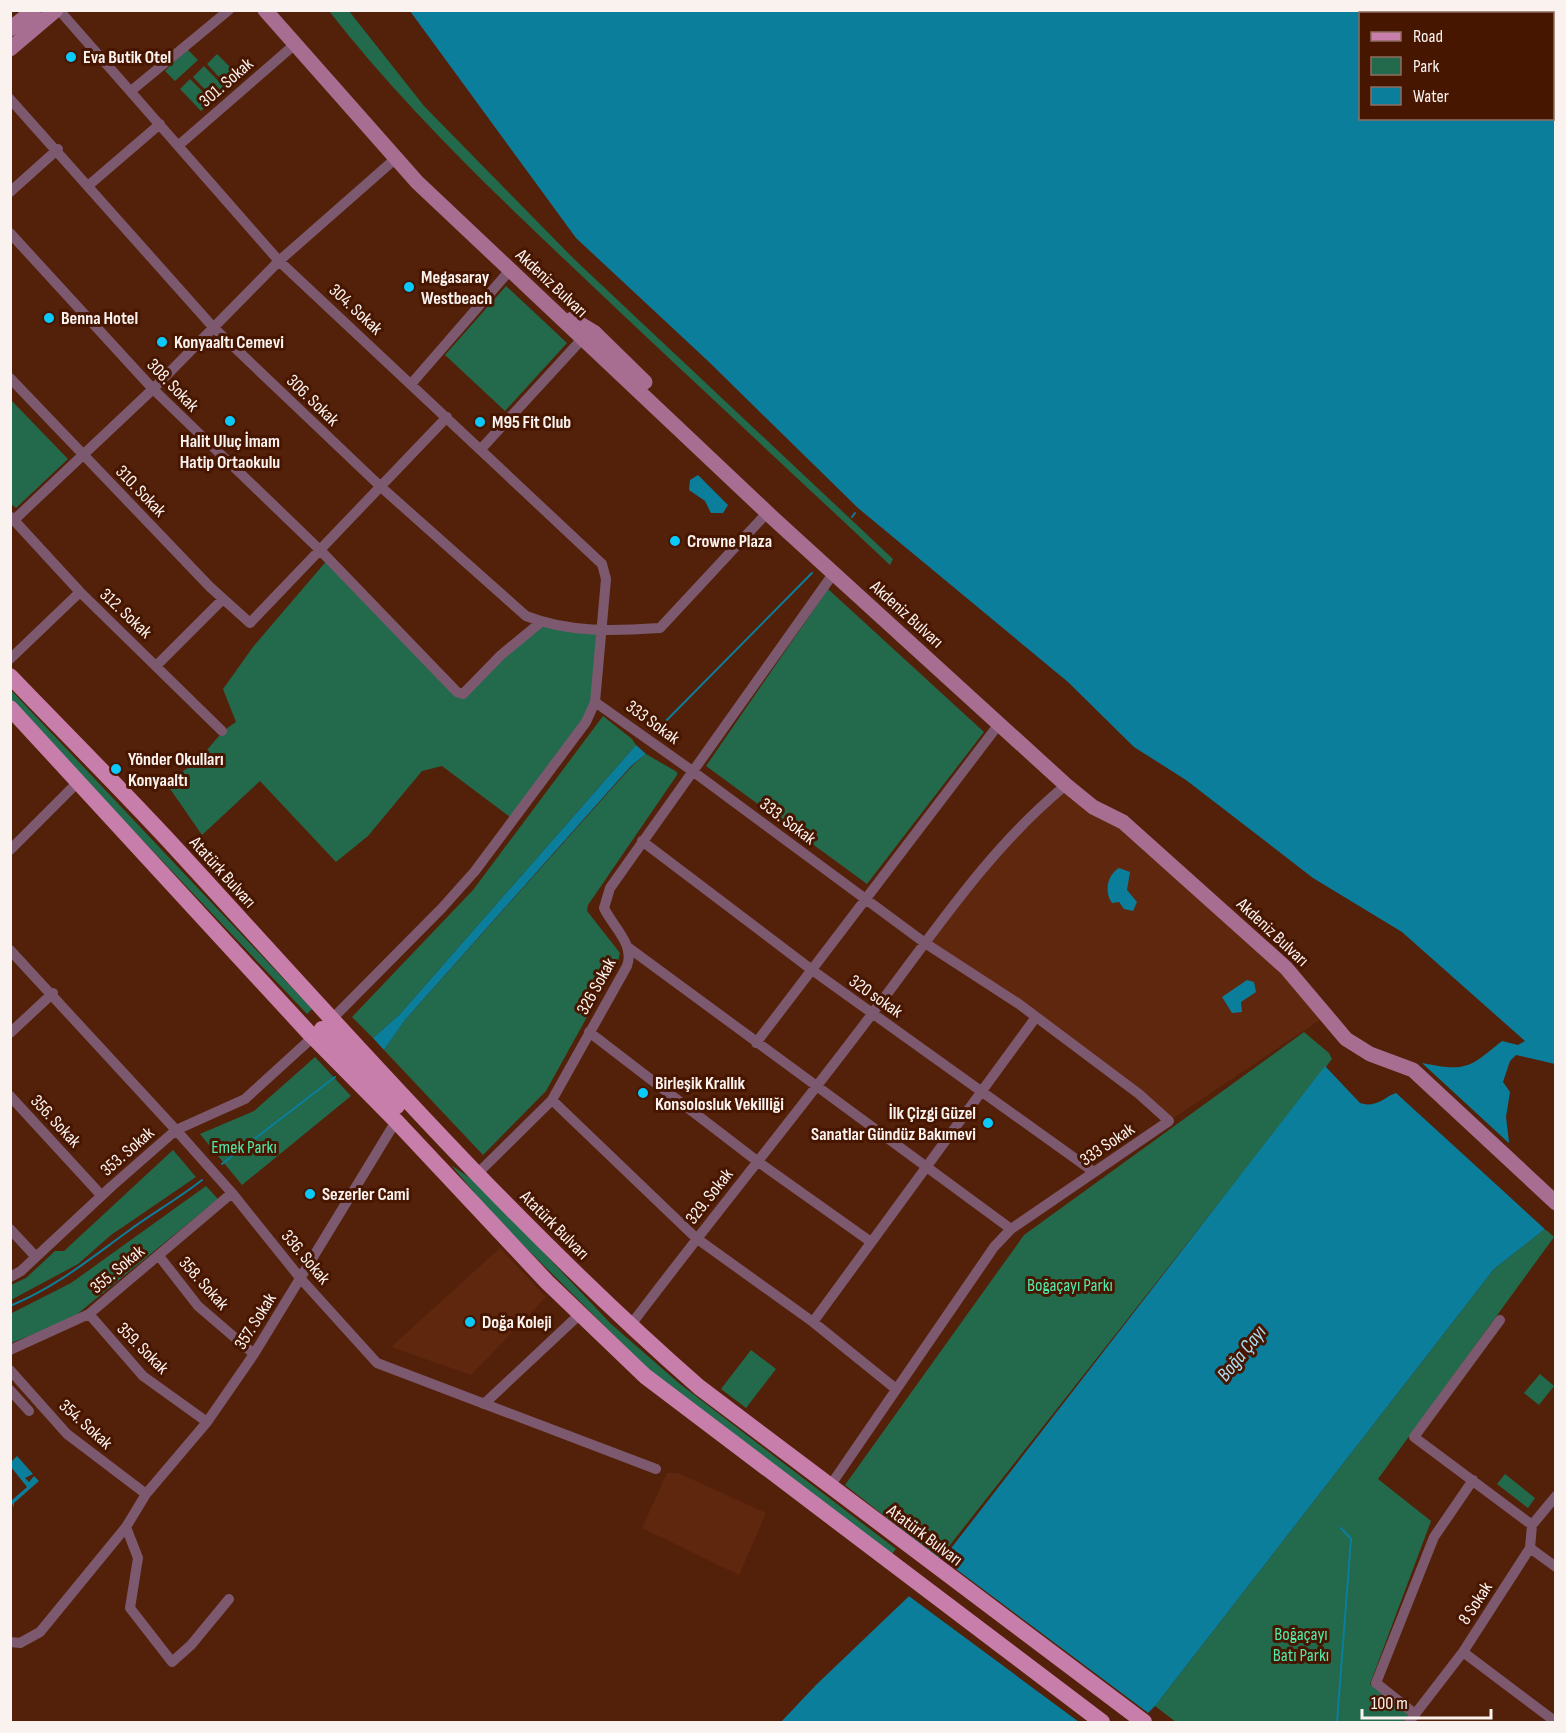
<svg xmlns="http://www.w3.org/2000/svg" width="1566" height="1733" font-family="'Sofia Sans Condensed',sans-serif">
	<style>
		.built { fill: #5f270d }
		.green { fill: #23694c }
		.water { fill: #0b7e9c; fill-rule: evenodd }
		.pier { fill: #53210a }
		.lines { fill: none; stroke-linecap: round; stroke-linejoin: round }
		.stream { stroke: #0b7e9c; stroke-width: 2 }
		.street { stroke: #7d596f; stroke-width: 10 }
		.secondary { stroke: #a76e91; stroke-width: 15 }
		.primary { stroke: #c77eab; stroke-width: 16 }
		.poi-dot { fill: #09cafa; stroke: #471600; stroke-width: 2 }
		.labels { text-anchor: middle; stroke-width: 6; stroke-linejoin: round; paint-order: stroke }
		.poi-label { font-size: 18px; font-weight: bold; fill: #faf2ef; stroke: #471600; text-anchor: start }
		.street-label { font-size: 18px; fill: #faf2ef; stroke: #471600 }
		.park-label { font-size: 18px; fill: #51e9ac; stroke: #471600 }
		.water-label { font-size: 20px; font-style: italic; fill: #abe1f5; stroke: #471600 }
	</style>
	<rect width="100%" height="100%" fill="#53210a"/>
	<!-- built -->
	<path class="built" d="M 1066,785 L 1123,822 L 1327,1015 L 1169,1121 L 1139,1094 L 925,943 L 960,895 Z
		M 500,1248 L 546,1297 L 471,1375 L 391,1347 Z
		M 667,1473 L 678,1473 L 766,1513 L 739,1575 L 642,1528 Z"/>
	<!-- green -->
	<path class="green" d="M 329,11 L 349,11 L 424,106 L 574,259 L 893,559 L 890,565 C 787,468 684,373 582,276 C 493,192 404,107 329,11 Z
		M 187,49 L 198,60 L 175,81 L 165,71 Z
		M 217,54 L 239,76 L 228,87 L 207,64 Z
		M 204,66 L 225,88 L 214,99 L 193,77 Z
		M 190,79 L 212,101 L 201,111 L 180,89 Z
		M 506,286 L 567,343 L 505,411 L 445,355 Z
		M 10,399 L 68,459 L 16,508 L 10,503 Z
		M 329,558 L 457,692 L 541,622 L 601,631 L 595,702 L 514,820 L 442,766 L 422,771 L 368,836 L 336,862 L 260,781 L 202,835 L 166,783 C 175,774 190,769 198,760 C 212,746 219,732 236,722 L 223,689 L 253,647 Z
		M 828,589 L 984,732 L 867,884 L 706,766 Z
		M 10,689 L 312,1009 L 307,1014 L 11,701 Z
		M 603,716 L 632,739 L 636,745 L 400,1014 L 373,1038 L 352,1017 L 473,890 Z
		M 646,754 L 677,772 L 677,775 L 588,905 L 587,911 L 620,953 L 618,961 L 546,1091 L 483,1155 L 384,1050 L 405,1020 L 632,766 Z
		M 1304,1032 L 1329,1053 L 1332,1059 L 939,1559 L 845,1485 L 1024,1235 Z
		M 315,1057 L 351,1096 L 242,1185 L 200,1134 L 254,1111 Z
		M 173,1150 L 196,1177 L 111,1235 L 78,1264 L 11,1300 L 11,1285 L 26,1278 L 55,1251 L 64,1251 Z
		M 451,1165 L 480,1185 L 611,1324 L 680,1384 L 896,1549 L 890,1556 L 651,1372 L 493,1215 Z
		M 206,1186 L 218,1199 L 70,1320 L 11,1343 L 10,1314 L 71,1283 Z
		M 1545,1229 L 1554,1237 L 1378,1479 L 1431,1521 L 1370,1684 L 1409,1714 L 1403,1722 L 1176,1722 L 1155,1706 L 1494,1269 Z
		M 751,1350 L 776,1369 L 746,1408 L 721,1389 Z
		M 1540,1374 L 1554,1386 L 1539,1405 L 1524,1393 Z
		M 1505,1474 L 1535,1498 L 1528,1508 L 1497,1484 Z"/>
	<!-- water -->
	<path class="water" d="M 410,11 L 1555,11 L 1555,1064 L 1516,1055 L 1510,1061 L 1503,1082 L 1510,1092 L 1506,1117 L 1509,1142 L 1490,1178 L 1545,1229 L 1494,1269 L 1155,1706 L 1139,1722 L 781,1722 L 816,1685 L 928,1578 L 1325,1066 L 1360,1103 C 1383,1112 1409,1077 1422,1063 C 1466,1072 1469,1068 1502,1041 L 1518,1045 L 1525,1041 L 1402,932 L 1313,878 L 1186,780 L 1134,747 L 1068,682 L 858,508 L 708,361 L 576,238 ZM 1360,14 L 1552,14 L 1552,118 L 1360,118 Z
		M 698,475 L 728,505 L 723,513 L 711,513 L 705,501 L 689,490 L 690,480 Z
		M 636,745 L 646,754 L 631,766 L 405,1020 L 384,1050 L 373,1038 L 400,1014 Z
		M 1119,868 L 1130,872 L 1127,890 L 1137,902 L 1133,911 L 1124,909 L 1119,902 L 1112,903 C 1104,892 1107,875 1119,868 Z
		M 1247,980 L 1254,982 L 1256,992 L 1241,1002 L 1242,1012 L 1232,1013 L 1222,997 Z
		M 17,1456 L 33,1474 L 25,1478 L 29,1482 L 34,1476 L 39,1481 L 14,1503 L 14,1507 L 11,1501 L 27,1487 L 11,1467 L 11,1462 Z"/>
	<!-- pier -->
	<path class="pier" d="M 1422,1060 L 1422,1063 L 1511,1145 L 1494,1178 L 1547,1226 L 1547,1231 L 1396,1093 L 1374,1102 L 1372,1100 L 1394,1091 Z
		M 940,1557 L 1151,1715 L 1143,1722 L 1079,1722 L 906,1594 Z"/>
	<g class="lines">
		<!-- stream -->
		<path class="stream" d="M 852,517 L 855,513
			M 659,728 L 812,573
			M 222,1164 L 335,1077
			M 10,1306 C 56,1287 87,1261 127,1232 C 151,1214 178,1199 202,1180
			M 1337,1722 L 1351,1539 L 1341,1528"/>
		<!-- street -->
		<path class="street" d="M 59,10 L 279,261 L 602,564 L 606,579 L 595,702 L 586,722 L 475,871 L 442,908 L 332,1019
			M 131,91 L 229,10
			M 10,99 L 213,327 L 381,487 L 526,616 C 569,633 615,631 660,628 L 767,513
			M 179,145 L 294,45
			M 89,185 L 160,124
			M 10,192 L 58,149
			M 10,233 L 153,389 L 321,551 L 457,692 L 463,694 L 501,655 L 541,622
			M 10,378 L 210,587 L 250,623 L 447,417
			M 412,383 L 510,270
			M 481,449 L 583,338
			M 11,517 L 80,592 L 222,731
			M 14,520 L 153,389 L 279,261 L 395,159
			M 10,659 L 80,592
			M 157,665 L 223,599
			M 595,702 L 691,770 L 925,943 L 1019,1004 L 1139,1094 L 1169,1121 L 1011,1229 L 994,1247 L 830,1486
			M 642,841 L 812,970 L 1094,1172
			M 10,850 L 79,781
			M 629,948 L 1011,1229
			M 10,950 L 176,1130 L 232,1193 L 301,1279 L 377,1363 L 656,1469
			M 589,1032 L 757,1161 L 871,1242
			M 10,1033 L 53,993
			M 756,1043 L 999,724
			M 10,1096 L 101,1195
			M 552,1100 L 696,1238 L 813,1322 L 896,1389
			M 477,1174 L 552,1100 L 627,966 C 635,944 613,927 604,908 L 610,888 L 833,574
			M 10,1229 L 36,1257
			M 159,1256 L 198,1306 L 254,1354
			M 10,1277 L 21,1271 L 112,1186 L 176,1130 L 245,1099 L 313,1037
			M 89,1314 L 143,1376 L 207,1422
			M 1500,1320 L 1414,1437 L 1532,1525
			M 813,1322 L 1036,1017
			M 630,1326 C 709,1221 793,1119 872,1014 C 933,934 988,849 1066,785
			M 10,1350 L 89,1314 L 232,1193
			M 10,1370 L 67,1434 L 146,1494
			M 10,1390 L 29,1411
			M 484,1404 L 580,1314
			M 126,1527 L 138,1558 L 130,1608 L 172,1662 L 191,1645 L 229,1599
			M 1530,1548 L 1556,1567
			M 10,1642 L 20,1643 L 40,1632 L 126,1527 L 146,1494 L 207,1422 L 254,1354 L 396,1121
			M 1463,1652 L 1556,1722
			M 1415,1714 L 1376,1683 L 1434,1537 L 1473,1480
			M 1409,1722 L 1463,1652 L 1530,1548 L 1532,1525 L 1556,1496"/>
		<!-- secondary -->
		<path class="secondary" d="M 265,10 L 417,182 L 774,519 L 1066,785 L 1093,807 L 1123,822 L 1286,968 L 1346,1039 L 1370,1054 L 1413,1070 L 1556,1203
			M 10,29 L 34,10
			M 10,49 L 56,10
			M 572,319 L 595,333 L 645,382"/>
		<!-- primary -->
		<path class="primary" d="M 10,676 C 63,731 117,785 169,841 C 341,1028 508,1220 699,1387 L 1144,1722
			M 10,708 L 310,1034 L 396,1121 L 547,1282 L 645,1376 L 1102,1722
			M 322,1029 L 397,1106"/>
	</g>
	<!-- markers -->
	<g class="poi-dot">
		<circle cx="71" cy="57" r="6"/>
		<circle cx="409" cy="287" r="6"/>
		<circle cx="49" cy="318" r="6"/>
		<circle cx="162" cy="342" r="6"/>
		<circle cx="230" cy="421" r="6"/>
		<circle cx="480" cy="422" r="6"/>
		<circle cx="675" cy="541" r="6"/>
		<circle cx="116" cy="769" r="6"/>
		<circle cx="643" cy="1093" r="6"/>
		<circle cx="988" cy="1123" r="6"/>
		<circle cx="310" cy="1194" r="6"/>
		<circle cx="470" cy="1322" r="6"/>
	</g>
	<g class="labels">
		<!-- poi labels -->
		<g class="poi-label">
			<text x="83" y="63">Eva Butik Otel</text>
			<text x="421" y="283">Megasaray<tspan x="421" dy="21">Westbeach</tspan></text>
			<text x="61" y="324">Benna Hotel</text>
			<text x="174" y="348">Konyaaltı Cemevi</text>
			<text x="492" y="428">M95 Fit Club</text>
			<text x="230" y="447" text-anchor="middle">Halit Uluç İmam<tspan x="230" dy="21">Hatip Ortaokulu</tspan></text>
			<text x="687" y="547">Crowne Plaza</text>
			<text x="128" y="765">Yönder Okulları<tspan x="128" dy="21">Konyaaltı</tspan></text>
			<text x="655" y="1089">Birleşik Krallık<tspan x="655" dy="21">Konsolosluk Vekilliği</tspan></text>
			<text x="976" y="1119" text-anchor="end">İlk Çizgi Güzel<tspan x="976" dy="21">Sanatlar Gündüz Bakımevi</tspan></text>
			<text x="322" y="1200">Sezerler Cami</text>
			<text x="482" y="1328">Doğa Koleji</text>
		</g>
		<!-- street labels -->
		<g class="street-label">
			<text transform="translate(226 82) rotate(-41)" y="6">301. Sokak</text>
			<text transform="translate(552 283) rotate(43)" y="6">Akdeniz Bulvarı</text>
			<text transform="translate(356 309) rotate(43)" y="6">304. Sokak</text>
			<text transform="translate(173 385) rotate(46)" y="6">308. Sokak</text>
			<text transform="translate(313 400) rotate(44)" y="6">306. Sokak</text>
			<text transform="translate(141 491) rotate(46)" y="6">310. Sokak</text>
			<text transform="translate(126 613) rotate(43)" y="6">312. Sokak</text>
			<text transform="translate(907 614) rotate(42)" y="6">Akdeniz Bulvarı</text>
			<text transform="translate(653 722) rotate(36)" y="6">333 Sokak</text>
			<text transform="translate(788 821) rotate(37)" y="6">333. Sokak</text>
			<text transform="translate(223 872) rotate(48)" y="6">Atatürk Bulvarı</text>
			<text transform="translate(1273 932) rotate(43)" y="6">Akdeniz Bulvarı</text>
			<text transform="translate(596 986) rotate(-61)" y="6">326 Sokak</text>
			<text transform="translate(876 996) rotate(35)" y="6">320 sokak</text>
			<text transform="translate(56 1121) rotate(47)" y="6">356. Sokak</text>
			<text transform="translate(1107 1144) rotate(-34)" y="6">333 Sokak</text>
			<text transform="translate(127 1151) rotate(-41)" y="6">353. Sokak</text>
			<text transform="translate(709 1196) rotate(-52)" y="6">329. Sokak</text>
			<text transform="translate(555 1225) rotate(45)" y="6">Atatürk Bulvarı</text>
			<text transform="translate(306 1257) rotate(50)" y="6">336. Sokak</text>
			<text transform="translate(117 1269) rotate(-40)" y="6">355. Sokak</text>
			<text transform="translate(204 1283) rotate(48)" y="6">358. Sokak</text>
			<text transform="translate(255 1321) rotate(-58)" y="6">357. Sokak</text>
			<text transform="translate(143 1348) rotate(45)" y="6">359. Sokak</text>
			<text transform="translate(86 1424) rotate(42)" y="6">354. Sokak</text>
			<text transform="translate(925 1535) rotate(37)" y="6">Atatürk Bulvarı</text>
			<text transform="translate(1475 1603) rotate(-57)" y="6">8 Sokak</text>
		</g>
		<!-- park labels -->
		<g class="park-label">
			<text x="244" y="1153">Emek Parkı</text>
			<text x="1070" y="1291">Boğaçayı Parkı</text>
			<text x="1301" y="1640">Boğaçayı<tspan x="1301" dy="21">Batı Parkı</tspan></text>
		</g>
		<!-- water labels -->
		<g class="water-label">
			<text transform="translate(1241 1353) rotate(-51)" y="7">Boğa Çayı</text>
		</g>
	</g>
	<!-- border -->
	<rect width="1566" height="1733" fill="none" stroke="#faf2ef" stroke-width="24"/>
	<!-- legend -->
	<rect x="1359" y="12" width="195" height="108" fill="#471600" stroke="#8f6e60" stroke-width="1.5"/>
	<rect x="1371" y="32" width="30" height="9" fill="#c77eab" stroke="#8f6e60" stroke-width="1.5"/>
	<text x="1413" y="42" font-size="18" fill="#faf2ef">Road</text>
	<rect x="1371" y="57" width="30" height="18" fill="#23694c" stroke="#8f6e60" stroke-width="1.5"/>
	<text x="1413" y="72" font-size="18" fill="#faf2ef">Park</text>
	<rect x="1371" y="87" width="30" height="18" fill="#0b7e9c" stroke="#8f6e60" stroke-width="1.5"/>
	<text x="1413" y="102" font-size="18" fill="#faf2ef">Water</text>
	<!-- scale -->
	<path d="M1362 1709v9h129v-9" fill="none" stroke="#faf2ef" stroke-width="3"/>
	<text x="1371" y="1709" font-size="18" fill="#faf2ef" stroke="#471600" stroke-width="4.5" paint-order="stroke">100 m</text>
</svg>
